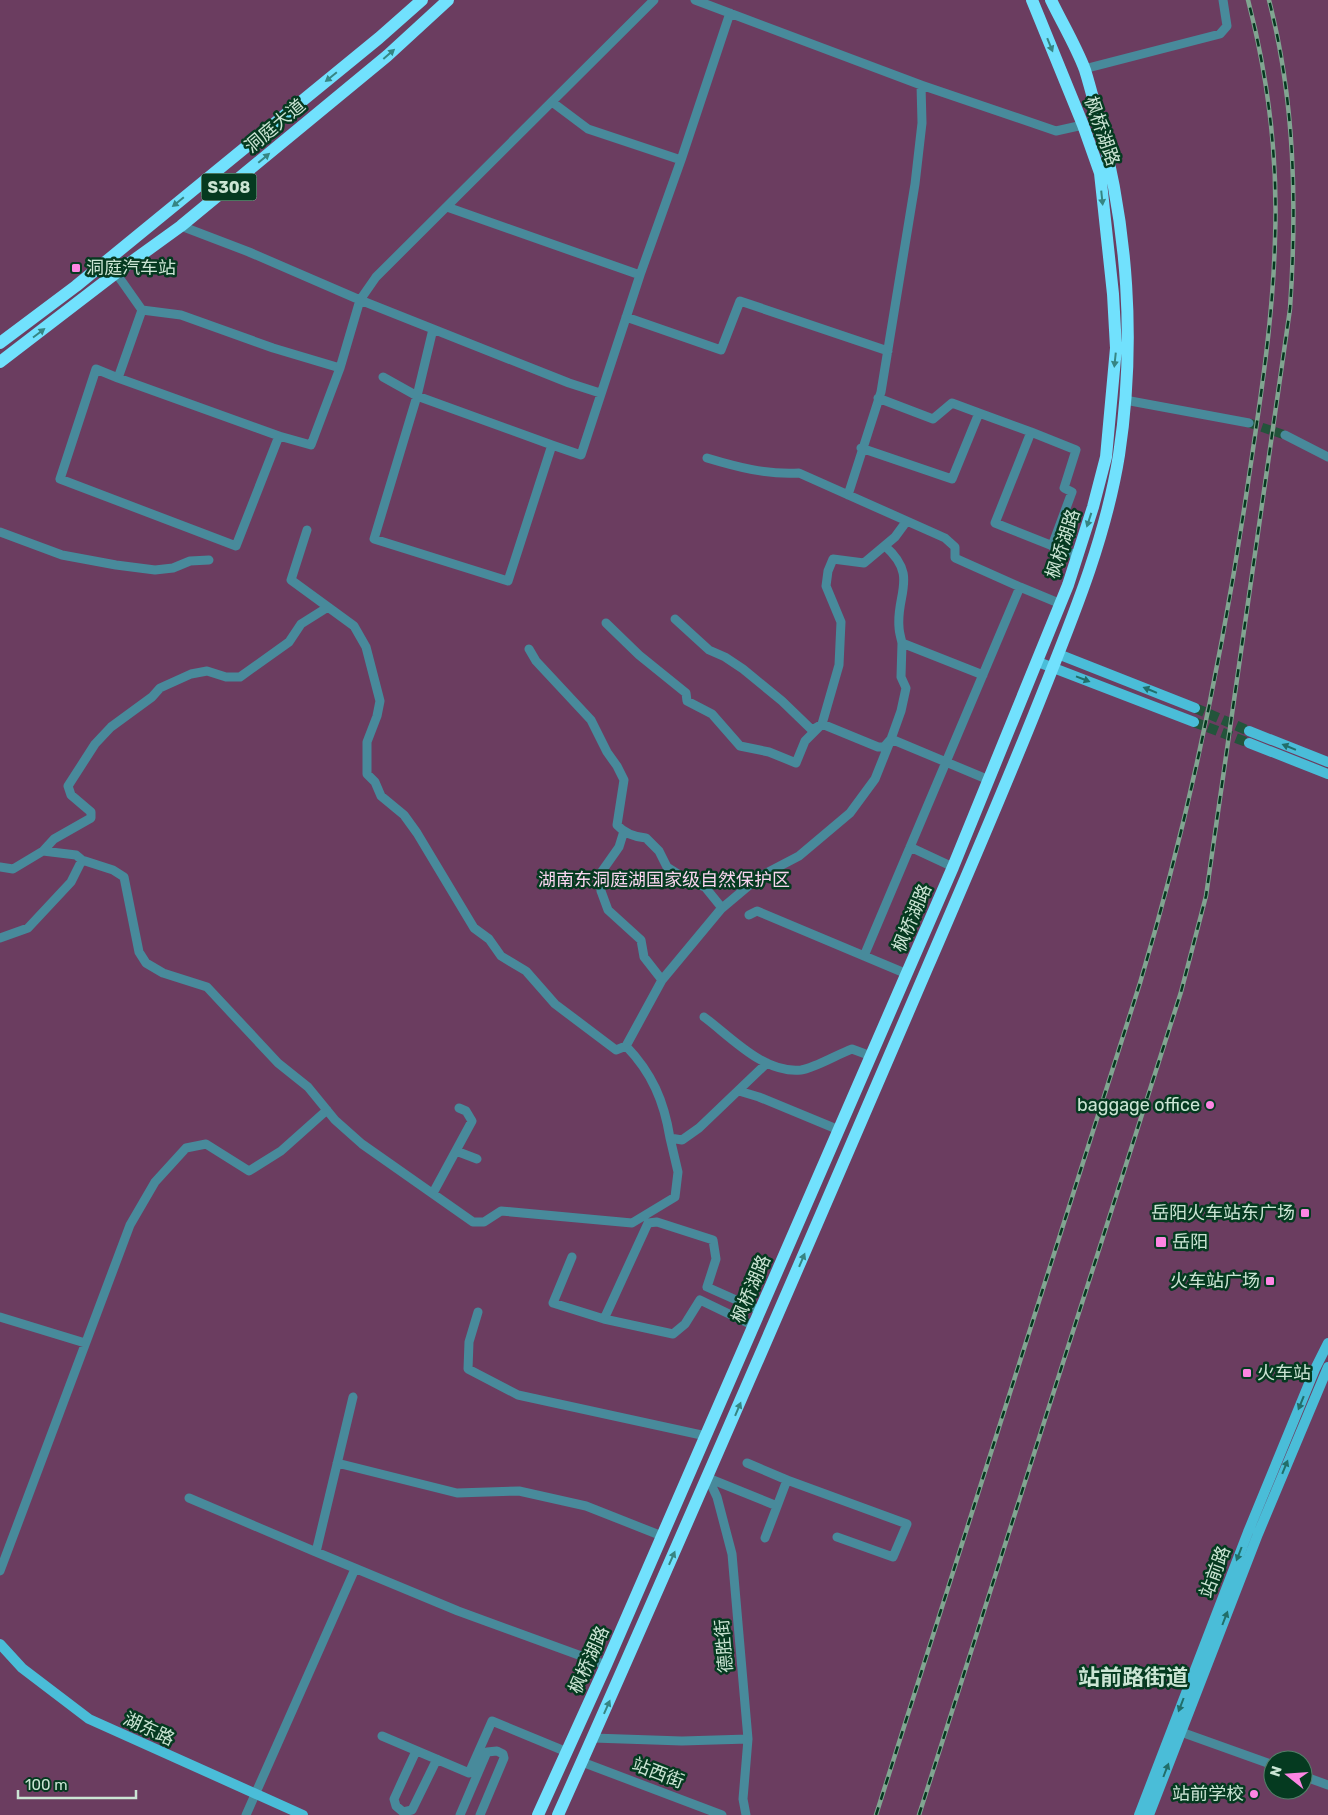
<svg xmlns="http://www.w3.org/2000/svg" width="1328" height="1815" font-family="Rubik,'Noto Sans SC',sans-serif">
	<style>
		.green { fill: #6b3d60; fill-rule: evenodd }
		.lines { fill: none; stroke-linecap: round; stroke-linejoin: round }
		.street-tunnel { stroke: #23543b; stroke-width: 9; stroke-dasharray: 9 4.5; stroke-linecap: butt }
		.secondary-tunnel { stroke: #23543b; stroke-width: 10; stroke-dasharray: 10 5; stroke-linecap: butt }
		.street { stroke: #488a9b; stroke-width: 9 }
		.secondary { stroke: #4abdd8; stroke-width: 10 }
		.primary { stroke: #71e1fd; stroke-width: 12 }
		.rail-casing { stroke: #81a591; stroke-width: 4.5 }
		.rail { stroke: #053a20; stroke-width: 2.5; stroke-dasharray: 8; stroke-linecap: butt }
		.oneway { fill: #368583 }
		.oneway2 { fill: #216e6a }
		.poi-dot { fill: #fd86e3; stroke: #053a20; stroke-width: 2 }
		.labels { text-anchor: middle; stroke-width: 5; stroke-linejoin: round; paint-order: stroke }
		.shield { fill: #053a20; stroke: #90b29e; stroke-width: 1 }
		.shield-label { font-size: 16px; font-weight: bold; fill: #cbe5d4 }
		.street-label { font-size: 18px; fill: #cbe5d4; stroke: #053a20 }
		.poi-label { font-size: 18px; fill: #cbe5d4; stroke: #053a20; text-anchor: end }
		.park-label { font-size: 18px; fill: #f8d4ee; stroke: #053a20 }
		.district-label { font-size: 22px; font-weight: bold; fill: #cbe5d4; stroke: #053a20 }
	</style>
	<rect width="100%" height="100%" fill="#053a20"/>
	<!-- green -->
	<path class="green" d="M 0,0 L 1328,0 L 1328,1815 L 0,1815 ZM 1273,1760 L 1303,1760 L 1303,1790 L 1273,1790 Z"/>
	<g class="lines">
		<!-- street-tunnel -->
		<path class="street-tunnel" d="M 1249,423 L 1285,435"/>
		<!-- secondary-tunnel -->
		<path class="secondary-tunnel" d="M 1195,708 L 1249,731
			M 1194,722 L 1249,743"/>
		<!-- street -->
		<path class="street" d="M 695,0 L 921,85 L 1056,131 L 1083,125
			M 1084,69 L 1220,34 L 1227,26 L 1223,0
			M 552,102 L 588,129 L 681,160 L 730,13
			M 181,226 L 249,252 L 360,300 L 376,277 L 654,0
			M 116,273 L 142,310 L 118,378 L 279,436 L 311,445 L 340,368 L 360,300 L 569,383 L 600,393
			M 640,275 L 681,160
			M 142,310 L 181,315 L 273,348 L 340,368
			M 626,317 L 721,350 L 740,301 L 888,351
			M 433,329 L 417,396 L 374,539 L 508,581 L 552,445 L 581,455 L 640,275 L 447,207
			M 383,377 L 417,396 L 552,445
			M 118,378 L 96,369 L 60,479 L 236,546 L 279,436
			M 1125,400 L 1249,423
			M 979,413 L 1031,432 L 995,523 L 1078,556
			M 1031,432 L 1076,450 L 1064,488 L 1072,492 L 1052,546
			M 1285,435 L 1328,457
			M 861,448 L 952,479 L 979,413 L 952,403 L 933,419 L 878,398
			M 707,458 C 737,467 767,475 799,473 L 945,538 L 955,547 L 955,558 L 1020,587
			M 848,495 L 881,392 L 915,184 L 922,123 L 921,85
			M 307,530 L 291,580 L 354,626 L 366,647 L 380,701 L 377,716 L 367,742 L 367,774 L 375,782 L 381,796 L 404,815 L 417,833 L 474,928 L 489,939 L 501,956 L 526,971 L 555,1004 L 616,1050 L 626,1046 C 652,1073 664,1101 670,1138 L 682,1140 L 699,1128 L 767,1063
			M 0,532 L 62,555 L 116,565 L 155,570 L 173,568 L 190,561 L 209,560
			M 885,546 C 919,576 896,594 899,627 C 899,632 901,638 902,643 L 983,675
			M 675,619 L 709,650 L 725,657 L 743,669 L 782,701 L 812,730 L 822,724 L 878,747 L 884,747 L 891,739 L 901,711 L 906,688 L 901,677 L 902,643
			M 606,623 L 639,655 L 686,693 L 687,701 L 712,714 L 740,746 L 769,752 L 796,763 L 805,741 L 822,724 L 839,665 L 841,622 L 826,586 L 828,571 L 833,559 L 864,563 L 895,537 L 906,522
			M 529,649 L 536,661 L 591,720 L 607,752 L 617,766 L 624,780 L 617,825 C 625,834 635,837 646,838 L 659,851 L 667,867 L 689,881 L 705,887 L 722,908
			M 624,831 L 619,847 L 600,874 L 601,891 L 608,910 L 641,940 L 644,957 L 662,980
			M 910,847 L 953,867
			M 43,851 L 54,839 L 91,818 L 91,812 L 71,795 L 68,786 L 95,744 L 111,727 L 152,697 L 160,688 L 191,674 L 207,671 L 226,677 L 240,677 L 289,642 L 301,624 L 328,607
			M 82,860 L 113,870 L 124,877 L 139,952 L 146,963 L 163,973 L 207,987 L 278,1063 L 308,1087 L 335,1120 L 362,1144 L 473,1222 L 484,1222 L 501,1211 L 632,1223 L 675,1197 L 678,1172 L 670,1138
			M 0,867 L 13,869 L 43,851 L 76,855 L 82,860 L 71,882 L 28,928 L 0,938
			M 749,915 L 757,911 L 907,974
			M 864,956 L 1020,587 L 1061,604
			M 704,1017 C 731,1037 764,1074 801,1070 C 815,1068 838,1054 852,1049 L 871,1056
			M 626,1046 L 662,980 L 721,909 L 759,877 L 799,856 L 850,813 L 875,779 L 891,739 L 989,780
			M 739,1091 L 759,1097 L 839,1130
			M 456,1151 L 477,1159
			M 433,1193 L 472,1121 L 466,1111 L 459,1108
			M 572,1257 L 553,1303 L 604,1319
			M 478,1312 L 469,1342 L 468,1369 L 518,1395 L 706,1436
			M 0,1317 L 85,1343
			M 754,1326 L 700,1300 L 685,1324 L 673,1334 L 604,1319 L 648,1223 L 657,1222 L 713,1240 L 716,1259 L 707,1287 L 761,1311
			M 353,1397 L 316,1552 L 458,1611 L 606,1665
			M 337,1463 L 457,1493 L 519,1491 L 586,1506 L 662,1536
			M 747,1463 L 787,1480 L 765,1538
			M 708,1478 L 717,1497 L 732,1554 L 748,1739 L 743,1799 L 746,1815
			M 708,1478 L 777,1506
			M 787,1480 L 907,1524 L 893,1557 L 837,1537
			M 189,1498 L 316,1552
			M 0,1571 L 130,1225 L 155,1182 L 186,1148 L 206,1144 L 249,1171 L 281,1151 L 327,1110
			M 1181,1732 L 1273,1765
			M 382,1736 L 469,1773 L 492,1721 L 567,1752
			M 593,1738 L 682,1741 L 748,1739
			M 416,1751 L 394,1799 L 396,1806 L 403,1812 L 412,1810 L 437,1759
			M 582,1762 L 722,1815
			M 1303,1776 L 1328,1785
			M 246,1815 L 355,1569
			M 460,1815 L 487,1752 L 497,1751 L 503,1754 L 504,1758 L 480,1815"/>
		<!-- secondary -->
		<path class="secondary" d="M 1058,654 L 1195,708
			M 1038,662 L 1194,722
			M 1249,731 L 1328,762
			M 1249,743 L 1328,774
			M 0,1644 L 22,1668 L 89,1719 L 303,1815
			M 1139,1815 L 1248,1532 L 1315,1369 L 1328,1343
			M 1149,1815 L 1258,1534 L 1328,1367"/>
		<!-- primary -->
		<path class="primary" d="M 0,343 L 76,286 L 379,38 L 422,0
			M 0,362 L 116,273 L 181,226 L 387,56 L 448,0
			M 538,1815 L 606,1665 L 953,867 L 1068,585 L 1093,507 L 1106,457 L 1116,348 L 1113,294 L 1100,173 L 1083,125 L 1032,0
			M 558,1815 C 684,1533 806,1250 928,966 C 968,873 1008,781 1045,687 C 1075,612 1106,536 1119,455 C 1136,343 1128,227 1098,117 C 1094,102 1090,86 1085,70 C 1076,46 1062,23 1051,0"/>
		<defs>
			<path id="rail" d="M 876,1815 L 1140,983 C 1189,819 1223,653 1248,483 C 1260,402 1273,321 1275,239 C 1278,159 1268,77 1248,0
				M 919,1815 L 1181,992 L 1206,896 L 1290,309 C 1297,205 1295,101 1269,0"/>
		</defs>
		<!-- rail casing -->
		<use href="#rail" class="rail-casing"/>
		<!-- rail -->
		<use href="#rail" class="rail"/>
	</g>
	<!-- one-way arrows -->
	<defs><path id="oneway-solid" d="M-6-.8H1V-3.2L6.5 0L1 3.2V.8H-6Z" transform="scale(1.25)"/></defs>
	<g class="oneway">
		<use href="#oneway-solid" transform="translate(1050 45) rotate(68)"/>
		<use href="#oneway-solid" transform="translate(389 54) rotate(-41)"/>
		<use href="#oneway-solid" transform="translate(331 77) rotate(141)"/>
		<use href="#oneway-solid" transform="translate(264 158) rotate(-40)"/>
		<use href="#oneway-solid" transform="translate(1102 198) rotate(84)"/>
		<use href="#oneway-solid" transform="translate(178 202) rotate(141)"/>
		<use href="#oneway-solid" transform="translate(39 333) rotate(-37)"/>
		<use href="#oneway-solid" transform="translate(1115 360) rotate(96)"/>
		<use href="#oneway-solid" transform="translate(1089 520) rotate(108)"/>
		<use href="#oneway-solid" transform="translate(802 1260) rotate(-67)"/>
		<use href="#oneway-solid" transform="translate(738 1409) rotate(-67)"/>
		<use href="#oneway-solid" transform="translate(672 1558) rotate(-66)"/>
		<use href="#oneway-solid" transform="translate(607 1707) rotate(-66)"/>
	</g>
	<g class="oneway2">
		<use href="#oneway-solid" transform="translate(1083 679) rotate(21)"/>
		<use href="#oneway-solid" transform="translate(1150 690) rotate(-158)"/>
		<use href="#oneway-solid" transform="translate(1289 747) rotate(-158)"/>
		<use href="#oneway-solid" transform="translate(1301 1403) rotate(112)"/>
		<use href="#oneway-solid" transform="translate(1285 1467) rotate(-68)"/>
		<use href="#oneway-solid" transform="translate(1239 1554) rotate(111)"/>
		<use href="#oneway-solid" transform="translate(1225 1618) rotate(-69)"/>
		<use href="#oneway-solid" transform="translate(1181 1705) rotate(111)"/>
		<use href="#oneway-solid" transform="translate(1166 1770) rotate(-69)"/>
	</g>
	<!-- markers -->
	<g class="poi-dot">
		<rect x="71" y="263" width="10" height="10" rx="2.5"/>
		<circle cx="1210" cy="1105" r="5"/>
		<rect x="1300" y="1208" width="10" height="10" rx="2.5"/>
		<rect x="1155" y="1236" width="12" height="12" rx="2.5"/>
		<rect x="1265" y="1276" width="10" height="10" rx="2.5"/>
		<rect x="1242" y="1368" width="10" height="10" rx="2.5"/>
		<circle cx="1254" cy="1794" r="5"/>
	</g>
	<g class="labels">
		<!-- shield labels -->
		<rect class="shield" x="201.5" y="173.5" width="55" height="27" rx="4"/>
		<g class="shield-label">
			<text x="229" y="193">S308</text>
		</g>
		<!-- street labels -->
		<g class="street-label">
			<text transform="translate(275 126) rotate(-40)" y="6">洞庭大道</text>
			<text transform="translate(1102 131) rotate(71)" y="6">枫桥湖路</text>
			<text transform="translate(1063 544) rotate(-72)" y="6">枫桥湖路</text>
			<text transform="translate(912 918) rotate(-67)" y="6">枫桥湖路</text>
			<text transform="translate(751 1289) rotate(-67)" y="6">枫桥湖路</text>
			<text transform="translate(1215 1572) rotate(-69)" y="6">站前路</text>
			<text transform="translate(724 1646) rotate(-95)" y="6">德胜街</text>
			<text transform="translate(589 1660) rotate(-66)" y="6">枫桥湖路</text>
			<text transform="translate(149 1729) rotate(25)" y="6">湖东路</text>
			<text transform="translate(658 1773) rotate(21)" y="6">站西街</text>
		</g>
		<!-- poi labels -->
		<g class="poi-label">
			<text x="86" y="274" text-anchor="start">洞庭汽车站</text>
			<text x="1200" y="1111">baggage office</text>
			<text x="1295" y="1219">岳阳火车站东广场</text>
			<text x="1172" y="1248" text-anchor="start">岳阳</text>
			<text x="1260" y="1287">火车站广场</text>
			<text x="1257" y="1379" text-anchor="start">火车站</text>
			<text x="1244" y="1800">站前学校</text>
		</g>
		<!-- park labels -->
		<g class="park-label">
			<text x="664" y="886">湖南东洞庭湖国家级自然保护区</text>
		</g>
		<!-- district labels -->
		<g class="district-label">
			<text x="1133" y="1685">站前路街道</text>
		</g>
	</g>
	<!-- north arrow -->
	<g transform="translate(1288 1775) rotate(287)"><circle r="24" fill="#053a20" stroke="#547e68"/>
	<path d="M0-4L9 19L0 12L-9 19Z" fill="#fd86e3"/>
	<text y="-8" font-size="14" font-weight="bold" text-anchor="middle" fill="#cbe5d4">N</text>
	</g>
	<!-- scale -->
	<path d="M18 1790v8h118v-8" fill="none" stroke="#cbe5d4" stroke-width="2.5"/>
	<text x="25" y="1790" font-size="15" fill="#cbe5d4" stroke="#053a20" stroke-width="4" paint-order="stroke">100 m</text>
</svg>
